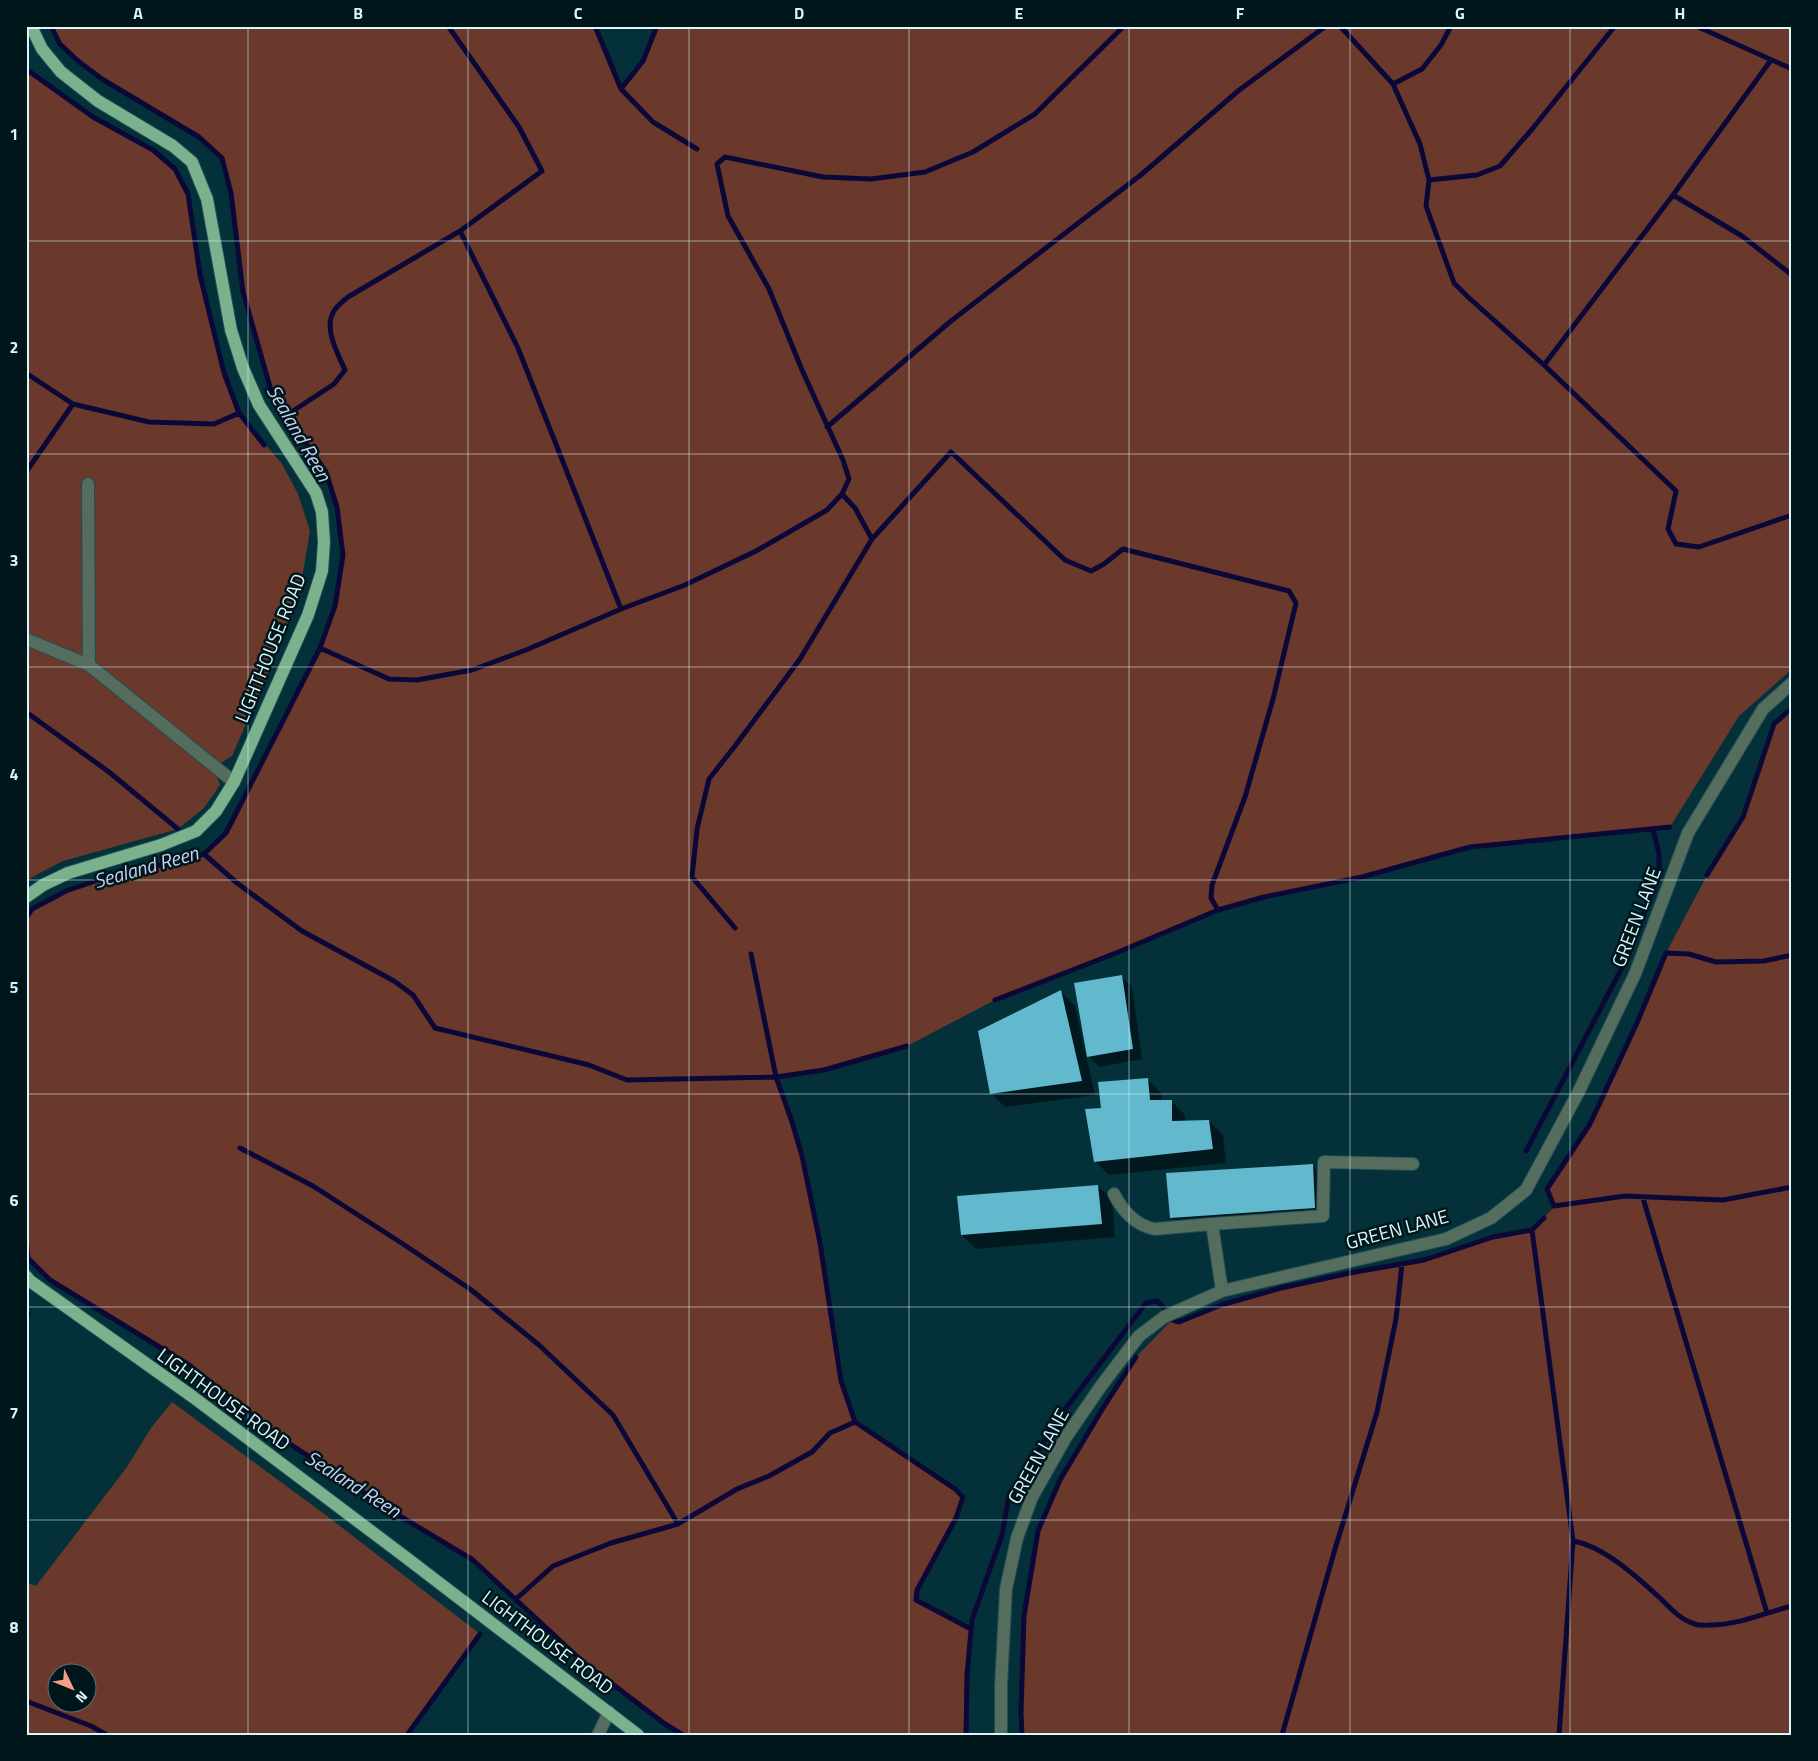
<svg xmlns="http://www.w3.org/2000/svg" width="1818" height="1761" font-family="'Titillium Web',sans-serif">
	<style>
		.green { fill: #6b392c; fill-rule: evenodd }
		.shadow { fill: #0007 }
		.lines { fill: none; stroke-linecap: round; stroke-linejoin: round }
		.stream { stroke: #0b0838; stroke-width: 5 }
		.building { fill: #62b8cd }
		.minor-casing { stroke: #214c55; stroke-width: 14 }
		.major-casing { stroke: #214c55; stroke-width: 14 }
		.minor { stroke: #546d5d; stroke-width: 12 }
		.major { stroke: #7cb18e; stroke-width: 12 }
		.grid { fill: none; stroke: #d9f6fe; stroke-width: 1; stroke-opacity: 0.55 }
		.labels { text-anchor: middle; stroke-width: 5; stroke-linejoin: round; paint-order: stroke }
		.street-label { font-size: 19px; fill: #d9f6fe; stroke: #00161b }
		.water-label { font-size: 20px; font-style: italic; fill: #cad1f3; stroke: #00161b }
		.neatline { fill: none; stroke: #d9f6fe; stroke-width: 2 }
		.grid-label { font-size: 16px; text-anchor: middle; font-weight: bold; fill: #d9f6fe }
	</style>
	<rect width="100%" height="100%" fill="#033039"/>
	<!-- green -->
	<path class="green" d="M 51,26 L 595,26 L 622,89 L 643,61 L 657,26 L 1792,26 L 1792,669 L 1739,716 L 1670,827 L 1470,847 L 1362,877 L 1264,897 L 1218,910 L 1116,953 L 995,1000 L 907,1046 L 824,1070 L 776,1077 L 792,1122 L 802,1156 L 820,1243 L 841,1381 L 855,1422 L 955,1489 L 963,1497 L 956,1518 L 917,1590 L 916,1600 L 971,1629 L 967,1675 L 966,1735 L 683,1735 L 665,1724 L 582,1661 L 473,1560 L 390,1510 L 281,1438 L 189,1365 L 50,1280 L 28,1258 L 26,1239 L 26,918 L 32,909 L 66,891 L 113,875 L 184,860 L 204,854 L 226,833 L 320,648 L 335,606 L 343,555 L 337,507 L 326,471 L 272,394 L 243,292 L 231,193 L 222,158 L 199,137 L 102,79 L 78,61 L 60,44 Z
		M 30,72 L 93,117 L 153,150 L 175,169 L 188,194 L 200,275 L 224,373 L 239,413 L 282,464 L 298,494 L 310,531 L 300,590 L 271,666 L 232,756 L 222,762 L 216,774 L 220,785 L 204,808 L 178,829 L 63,861 L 32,877 L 26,883 L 26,75 Z
		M 1792,708 L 1792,1735 L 1022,1735 L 1021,1713 L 1024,1616 L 1038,1531 L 1060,1480 L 1103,1408 L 1136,1357 L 1172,1320 L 1179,1321 L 1221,1305 L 1281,1288 L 1350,1273 L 1424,1260 L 1493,1237 L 1532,1230 L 1554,1207 L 1547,1189 L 1590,1124 L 1637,1023 L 1666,953 L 1707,875 L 1743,817 L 1774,724 ZM 1359,1474 L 1296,1689 L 1335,1549 Z
		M 172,1402 L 323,1513 L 480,1634 L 407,1735 L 26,1735 L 26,1582 L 36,1586 L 127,1467 L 151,1428 ZM 58,1674 L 88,1674 L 88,1704 L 58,1704 Z"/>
	<!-- shadow -->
	<path class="shadow" d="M 1121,977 L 1132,987 L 1142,1059 L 1099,1067 L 1089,1056 Z
		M 1061,992 L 1075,1006 L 1095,1095 L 1005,1107 L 991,1093 Z
		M 1148,1079 L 1161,1093 L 1162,1101 L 1171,1101 L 1185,1115 L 1185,1122 L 1209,1121 L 1223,1135 L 1226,1163 L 1109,1175 L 1096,1162 L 1103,1109 Z
		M 1312,1165 L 1326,1179 L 1329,1222 L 1185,1231 L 1171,1217 Z
		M 1098,1186 L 1112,1200 L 1115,1237 L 976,1249 L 962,1235 Z"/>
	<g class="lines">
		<!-- stream -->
		<path class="stream" d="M 595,26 L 621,89 L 653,122 L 697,149
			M 1340,26 L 1393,84 L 1420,144 L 1429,180 L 1426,206 L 1454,283 L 1468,297 L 1544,365 L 1676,491 L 1668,529 L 1676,544 L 1699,547 L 1792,515
			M 1696,26 L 1792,69
			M 26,75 L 30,72 L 93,117 L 153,150 L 175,169 L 188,194 L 200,275 L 224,373 L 239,413 L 264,445
			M 1393,84 L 1422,69 L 1441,45 L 1451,26
			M 621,89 L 643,61 L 657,26
			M 1429,180 L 1477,175 L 1500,166 L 1533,128 L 1615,26
			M 1673,195 L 1742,236 L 1792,275
			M 460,231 L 518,348 L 621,609
			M 1544,365 L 1673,195 L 1771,60
			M 26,373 L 73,404 L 149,422 L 214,424 L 239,413
			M 287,415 L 334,384 L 345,370 C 338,354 323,328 334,311 C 337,306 343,301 348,297 L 460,231 L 542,171 L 519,127 L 448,26
			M 827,427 L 951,321 L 1142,174 L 1238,91 L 1326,26
			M 26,472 L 73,404
			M 842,494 L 855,508 L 872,539
			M 320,648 L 389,679 L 417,680 L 472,670 L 526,650 L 621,609 L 685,585 L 756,551 L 827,510 L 842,494 L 849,479 L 843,460 L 802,370 L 769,289 L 728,216 L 717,164 L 725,157 L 823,177 L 871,179 L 925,172 L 973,152 L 1035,114 L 1124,26
			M 26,712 L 109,772 L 178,829
			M 204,854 L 237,883 L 302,931 L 394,981 L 413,995 L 435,1028 L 589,1065 L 627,1080 L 776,1077 L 824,1070 L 907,1046
			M 1707,875 L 1743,817 L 1774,724 L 1792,708
			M 26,918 L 32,909 L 66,891 L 113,875 L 184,860 L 204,854 L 226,833 L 320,648 L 335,606 L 343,555 L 337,507 L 326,472 L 272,394 L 243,292 L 231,193 L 222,158 L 199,137 L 102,79 L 78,61 L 60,44 L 51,26
			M 735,928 L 692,877 L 697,829 L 709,779 L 735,746 L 800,659 L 872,539 L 951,452 L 1065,560 L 1091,571 L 1104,564 L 1123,549 L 1289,591 L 1296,603 L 1273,699 L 1245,797 L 1212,885 L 1211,898 L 1218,910
			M 751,954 L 776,1077 L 792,1122 L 802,1156 L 820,1243 L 841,1381 L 855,1422 L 955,1489 L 963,1497 L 956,1518 L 917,1590 L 916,1600 L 971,1629
			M 1792,955 L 1764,961 L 1716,962 L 1689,954 L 1666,953 L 1637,1023 L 1590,1124 L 1547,1189 L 1554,1206 L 1625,1196 L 1723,1200 L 1792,1187
			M 995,1000 L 1116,953 L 1218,910 L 1264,897 L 1362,877 L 1470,847 L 1670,827
			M 240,1148 L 313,1186 L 403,1244 L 470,1289 L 539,1345 L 613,1415 L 678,1524
			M 1526,1151 L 1627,958 L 1659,873 L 1659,854 L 1653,829
			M 1643,1198 L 1767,1613
			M 1532,1230 L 1573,1541 L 1559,1735
			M 26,1239 L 28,1258 L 50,1280 L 189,1365 L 281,1438 L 390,1510 L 473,1560 L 582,1661 L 665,1724 L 683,1735
			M 26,1319 L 28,1314
			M 1172,1320 L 1179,1322 L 1221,1305 L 1281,1288 L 1350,1273 L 1424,1260 L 1493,1237 L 1532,1230 L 1544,1218
			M 1573,1541 C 1604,1546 1639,1579 1661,1599 C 1671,1609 1681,1620 1695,1624 C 1699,1626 1705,1625 1710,1625 C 1739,1625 1764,1613 1792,1606
			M 516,1599 L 553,1566 L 611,1543 L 678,1524 L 737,1489 L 769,1476 L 812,1452 L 830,1433 L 855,1422
			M 26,1701 L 91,1726 L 107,1735
			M 407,1735 L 480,1634
			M 966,1735 L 967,1675 L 972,1620 L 1002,1535 L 1009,1496 L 1060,1416 L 1146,1303 L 1157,1301 L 1164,1308
			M 1022,1735 L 1021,1713 L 1024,1616 L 1038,1531 L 1060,1480 L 1103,1408 L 1136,1357
			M 1282,1735 L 1335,1549 L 1377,1412 L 1396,1319 L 1402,1264"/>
	</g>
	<!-- building -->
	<path class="building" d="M 1122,975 L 1133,1049 L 1087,1057 L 1074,983 Z
		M 1061,990 L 1082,1081 L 990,1094 L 978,1031 Z
		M 1148,1078 L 1150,1100 L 1172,1100 L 1172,1121 L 1209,1120 L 1213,1149 L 1094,1162 L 1085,1109 L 1101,1108 L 1098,1082 Z
		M 1313,1164 L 1315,1208 L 1170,1218 L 1166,1173 Z
		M 1098,1185 L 1102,1224 L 961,1235 L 957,1196 Z"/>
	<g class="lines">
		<defs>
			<path id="minor" d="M 88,484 L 89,665
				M 26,639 L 89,665 L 234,782
				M 1114,1194 C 1122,1210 1136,1226 1155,1229 L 1212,1224
				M 1222,1291 L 1212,1224 L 1323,1216 L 1324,1162 L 1413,1164
				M 598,1735 L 609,1712
				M 1001,1735 L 1001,1686 L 1006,1589 L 1017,1538 L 1032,1497 L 1066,1437 L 1101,1386 L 1139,1336 L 1164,1317 L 1222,1291 L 1446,1239 L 1491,1218 L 1526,1190 L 1578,1093 L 1635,974 L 1688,833 L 1763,709 L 1792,683"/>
			<path id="major" d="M 26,897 L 43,885 L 68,873 L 161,845 L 196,831 L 216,811 L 234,782 L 308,615 L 322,571 L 324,542 L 322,512 L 316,493 L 259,405 L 243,368 L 231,330 L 207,199 L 192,162 L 173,146 L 98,101 L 61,72 L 42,49 L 31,26
				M 26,1276 L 30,1281 L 193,1397 L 404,1556 L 638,1735"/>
		</defs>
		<!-- minor casing -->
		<use href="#minor" class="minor-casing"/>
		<!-- major casing -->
		<use href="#major" class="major-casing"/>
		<!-- minor -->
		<use href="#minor" class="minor"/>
		<!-- major -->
		<use href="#major" class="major"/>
	</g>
	<!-- grid -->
	<path class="grid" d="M 248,26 L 248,1735M 468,26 L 468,1735M 689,26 L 689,1735M 909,26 L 909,1735M 1129,26 L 1129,1735M 1350,26 L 1350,1735M 1570,26 L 1570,1735M 26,241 L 1792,241M 26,454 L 1792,454M 26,667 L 1792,667M 26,880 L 1792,880M 26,1094 L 1792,1094M 26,1307 L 1792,1307M 26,1520 L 1792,1520"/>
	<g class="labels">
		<!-- street labels -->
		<g class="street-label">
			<text transform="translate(270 648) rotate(-68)" y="7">LIGHTHOUSE ROAD</text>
			<text transform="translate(1636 917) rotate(-69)" y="7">GREEN LANE</text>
			<text transform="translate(1397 1229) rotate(-15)" y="7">GREEN LANE</text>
			<text transform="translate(224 1399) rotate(36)" y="7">LIGHTHOUSE ROAD</text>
			<text transform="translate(1038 1456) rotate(-61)" y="7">GREEN LANE</text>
			<text transform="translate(548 1642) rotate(37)" y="7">LIGHTHOUSE ROAD</text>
		</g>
		<!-- water labels -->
		<g class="water-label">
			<text transform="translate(299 433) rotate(60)" y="7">Sealand Reen</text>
			<text transform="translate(146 867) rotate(-16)" y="7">Sealand Reen</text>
			<text transform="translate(353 1484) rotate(32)" y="7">Sealand Reen</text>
		</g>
	</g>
	<!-- border -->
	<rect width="1818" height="1761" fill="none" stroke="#00161b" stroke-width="55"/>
	<!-- north arrow -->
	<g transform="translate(72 1688) rotate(133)"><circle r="24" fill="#00161b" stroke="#577076"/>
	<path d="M0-4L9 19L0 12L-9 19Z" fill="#f49e87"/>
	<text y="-8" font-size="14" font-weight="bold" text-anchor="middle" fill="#d9f6fe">N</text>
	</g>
	<rect x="28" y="28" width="1762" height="1706" class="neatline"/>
	<g class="grid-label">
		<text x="138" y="19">A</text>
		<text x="358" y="19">B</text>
		<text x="578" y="19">C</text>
		<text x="799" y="19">D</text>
		<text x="1019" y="19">E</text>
		<text x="1240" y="19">F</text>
		<text x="1460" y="19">G</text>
		<text x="1680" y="19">H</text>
		<text x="14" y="140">1</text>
		<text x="14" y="353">2</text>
		<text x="14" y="566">3</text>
		<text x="14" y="780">4</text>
		<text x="14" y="993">5</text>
		<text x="14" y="1206">6</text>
		<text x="14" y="1419">7</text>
		<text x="14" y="1633">8</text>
	</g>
</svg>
